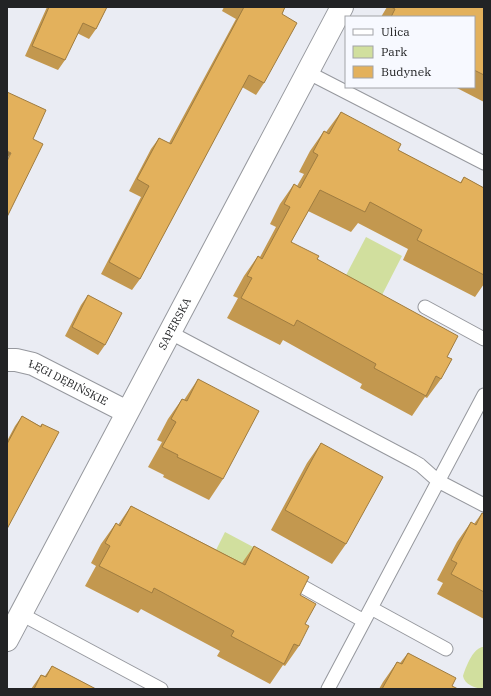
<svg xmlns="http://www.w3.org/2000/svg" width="491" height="696" font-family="'IBM Plex Serif',serif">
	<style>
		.green { fill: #d1df9e }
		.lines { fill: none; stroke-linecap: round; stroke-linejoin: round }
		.service-casing { stroke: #96989e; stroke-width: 15 }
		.minor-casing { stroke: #96989e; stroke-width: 24 }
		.service { stroke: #fff; stroke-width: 13 }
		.minor { stroke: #fff; stroke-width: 22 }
		.wall { fill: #c3984f }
		.shaded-wall { fill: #9f7c40 }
		.building { fill: #e3b15c; stroke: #9f7c40 }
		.labels { text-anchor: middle; stroke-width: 4; stroke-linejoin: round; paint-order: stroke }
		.street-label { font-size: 11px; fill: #222325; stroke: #f7f9ff }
	</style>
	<rect width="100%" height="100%" fill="#eaecf3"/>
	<!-- green -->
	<path class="green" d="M 366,237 L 402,256 L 380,299 L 344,279 Z
		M 225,532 L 257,549 L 247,568 L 215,552 Z
		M 482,647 L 484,647 L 484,689 C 476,689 464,684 463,676 C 466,667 472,650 482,647 Z"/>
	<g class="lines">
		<defs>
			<path id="service" d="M 307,72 L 484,163
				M 425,307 L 484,339
				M 169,332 L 413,461 L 420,465 L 438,481 L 484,505
				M 289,579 L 364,621
				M 371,608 L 446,649
				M 21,614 L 161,689
				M 328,689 L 484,395"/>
			<g id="minor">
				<path id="s1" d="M 7,360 L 16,360 L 33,364 L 127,412"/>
				<path id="s2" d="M 7,640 L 342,7"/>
			</g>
		</defs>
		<!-- service casing -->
		<use href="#service" class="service-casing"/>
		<!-- minor casing -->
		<use href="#minor" class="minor-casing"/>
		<!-- service -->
		<use href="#service" class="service"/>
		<!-- minor -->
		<use href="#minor" class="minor"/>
	</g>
	<!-- wall -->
	<path class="wall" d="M 47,7 L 107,7 L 96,29 L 89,39 L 77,33 L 65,60 L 58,70 L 25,56 Z
		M 224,7 L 285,7 L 282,14 L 264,83 L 256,95 L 242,87 L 140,279 L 132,290 L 101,274 L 141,197 L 129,191 L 151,149 L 159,138 L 169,143 L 236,19 L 222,11 Z
		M 387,7 L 484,7 L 484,102 L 455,87 L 474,87 L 474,17 L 381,17 Z
		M 341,112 L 398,150 L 460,183 L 464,177 L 484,188 L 484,284 L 475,297 L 403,260 L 408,249 L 358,223 L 351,232 L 308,211 L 291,242 L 317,259 L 447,357 L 441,379 L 427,398 L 425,397 L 412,416 L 360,388 L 362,384 L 283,340 L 280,345 L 227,318 L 238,298 L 233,296 L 244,276 L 258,256 L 260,257 L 276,227 L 270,224 L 280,204 L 294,184 L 297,186 L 304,174 L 299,172 L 310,151 L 324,131 L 326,132 Z
		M 88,295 L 105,345 L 98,355 L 65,336 L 81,305 Z
		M 198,379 L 223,479 L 209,500 L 163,477 L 164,475 L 148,467 L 162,442 L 157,440 L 168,419 L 182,399 L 184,400 Z
		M 22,416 L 40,426 L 42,424 L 7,529 L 7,441 L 15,426 Z
		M 321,443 L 346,544 L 332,564 L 271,530 L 307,463 Z
		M 131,506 L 242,563 L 254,546 L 300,595 L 305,624 L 299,646 L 285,666 L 283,665 L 270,684 L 217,656 L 220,651 L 141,609 L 138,613 L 85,586 L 96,566 L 91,563 L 101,544 L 116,523 L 118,525 Z
		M 482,513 L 484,514 L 484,619 L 437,594 L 443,583 L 437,580 L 457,542 L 471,522 L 474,524 Z
		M 408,653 L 452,686 L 458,689 L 379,689 L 383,682 L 397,662 L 400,663 Z
		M 52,666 L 96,689 L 31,689 L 41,675 L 45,676 Z"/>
	<!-- shaded-wall -->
	<path class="shaded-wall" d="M 7,151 L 11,153 L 7,159 Z"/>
	<!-- building -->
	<path class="building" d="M 49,7 L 107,7 L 96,29 L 83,23 L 65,60 L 32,46 Z
		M 244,7 L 285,7 L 282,14 L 297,23 L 264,83 L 249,75 L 140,279 L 109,262 L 149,186 L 137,179 L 159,138 L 171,144 Z
		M 391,7 L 484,7 L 484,75 L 474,70 L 474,17 L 391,17 L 395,9 Z
		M 7,92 L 46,110 L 33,139 L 43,144 L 7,217 L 7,161 L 11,153 L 7,151 Z
		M 341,112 L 401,144 L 398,150 L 461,183 L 464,177 L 484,188 L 484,275 L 417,240 L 422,230 L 370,202 L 365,212 L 320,190 L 291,242 L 319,256 L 317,259 L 458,336 L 447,357 L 452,359 L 441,379 L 436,376 L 426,396 L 374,368 L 376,364 L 297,320 L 294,326 L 241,298 L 252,278 L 247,276 L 258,256 L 262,259 L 290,207 L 284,204 L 294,184 L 300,188 L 318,155 L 313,152 L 324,131 L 329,134 Z
		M 88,295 L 122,313 L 105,345 L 72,327 Z
		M 198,379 L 259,411 L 223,479 L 177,457 L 178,455 L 162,447 L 176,422 L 171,419 L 182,399 L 187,401 Z
		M 22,416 L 41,427 L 42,424 L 59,432 L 7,529 L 7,444 Z
		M 321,443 L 383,477 L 346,544 L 285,510 Z
		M 131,506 L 245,565 L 254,546 L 309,577 L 300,595 L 316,604 L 305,624 L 309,626 L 299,646 L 294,644 L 284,664 L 231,636 L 234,631 L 154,588 L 152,593 L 99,566 L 110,546 L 105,543 L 116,523 L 120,526 Z
		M 482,513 L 484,514 L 484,592 L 451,574 L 457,563 L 451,560 L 471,522 L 476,525 Z
		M 408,653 L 456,678 L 452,686 L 458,689 L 382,689 L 397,662 L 402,664 Z
		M 52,666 L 96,689 L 34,689 L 41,675 L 46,677 Z"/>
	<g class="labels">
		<!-- street labels -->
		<g class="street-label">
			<text dy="4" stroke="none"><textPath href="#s2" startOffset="358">SAPERSKA</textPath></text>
			<text dy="4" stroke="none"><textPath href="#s1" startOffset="66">ŁĘGI DĘBIŃSKIE</textPath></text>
		</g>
	</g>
	<!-- border -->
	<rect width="491" height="696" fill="none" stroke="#222325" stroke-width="16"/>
	<!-- legend -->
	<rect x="345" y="16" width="130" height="72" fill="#f7f9ff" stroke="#a2a3a8"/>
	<rect x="353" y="29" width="20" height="6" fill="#ffffff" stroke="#a2a3a8"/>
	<text x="381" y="36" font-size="12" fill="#222325">Ulica</text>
	<rect x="353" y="46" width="20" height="12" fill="#d1df9e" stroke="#a2a3a8"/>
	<text x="381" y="56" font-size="12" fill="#222325">Park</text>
	<rect x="353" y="66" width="20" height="12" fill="#e3b15c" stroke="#a2a3a8"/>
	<text x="381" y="76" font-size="12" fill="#222325">Budynek</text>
</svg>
